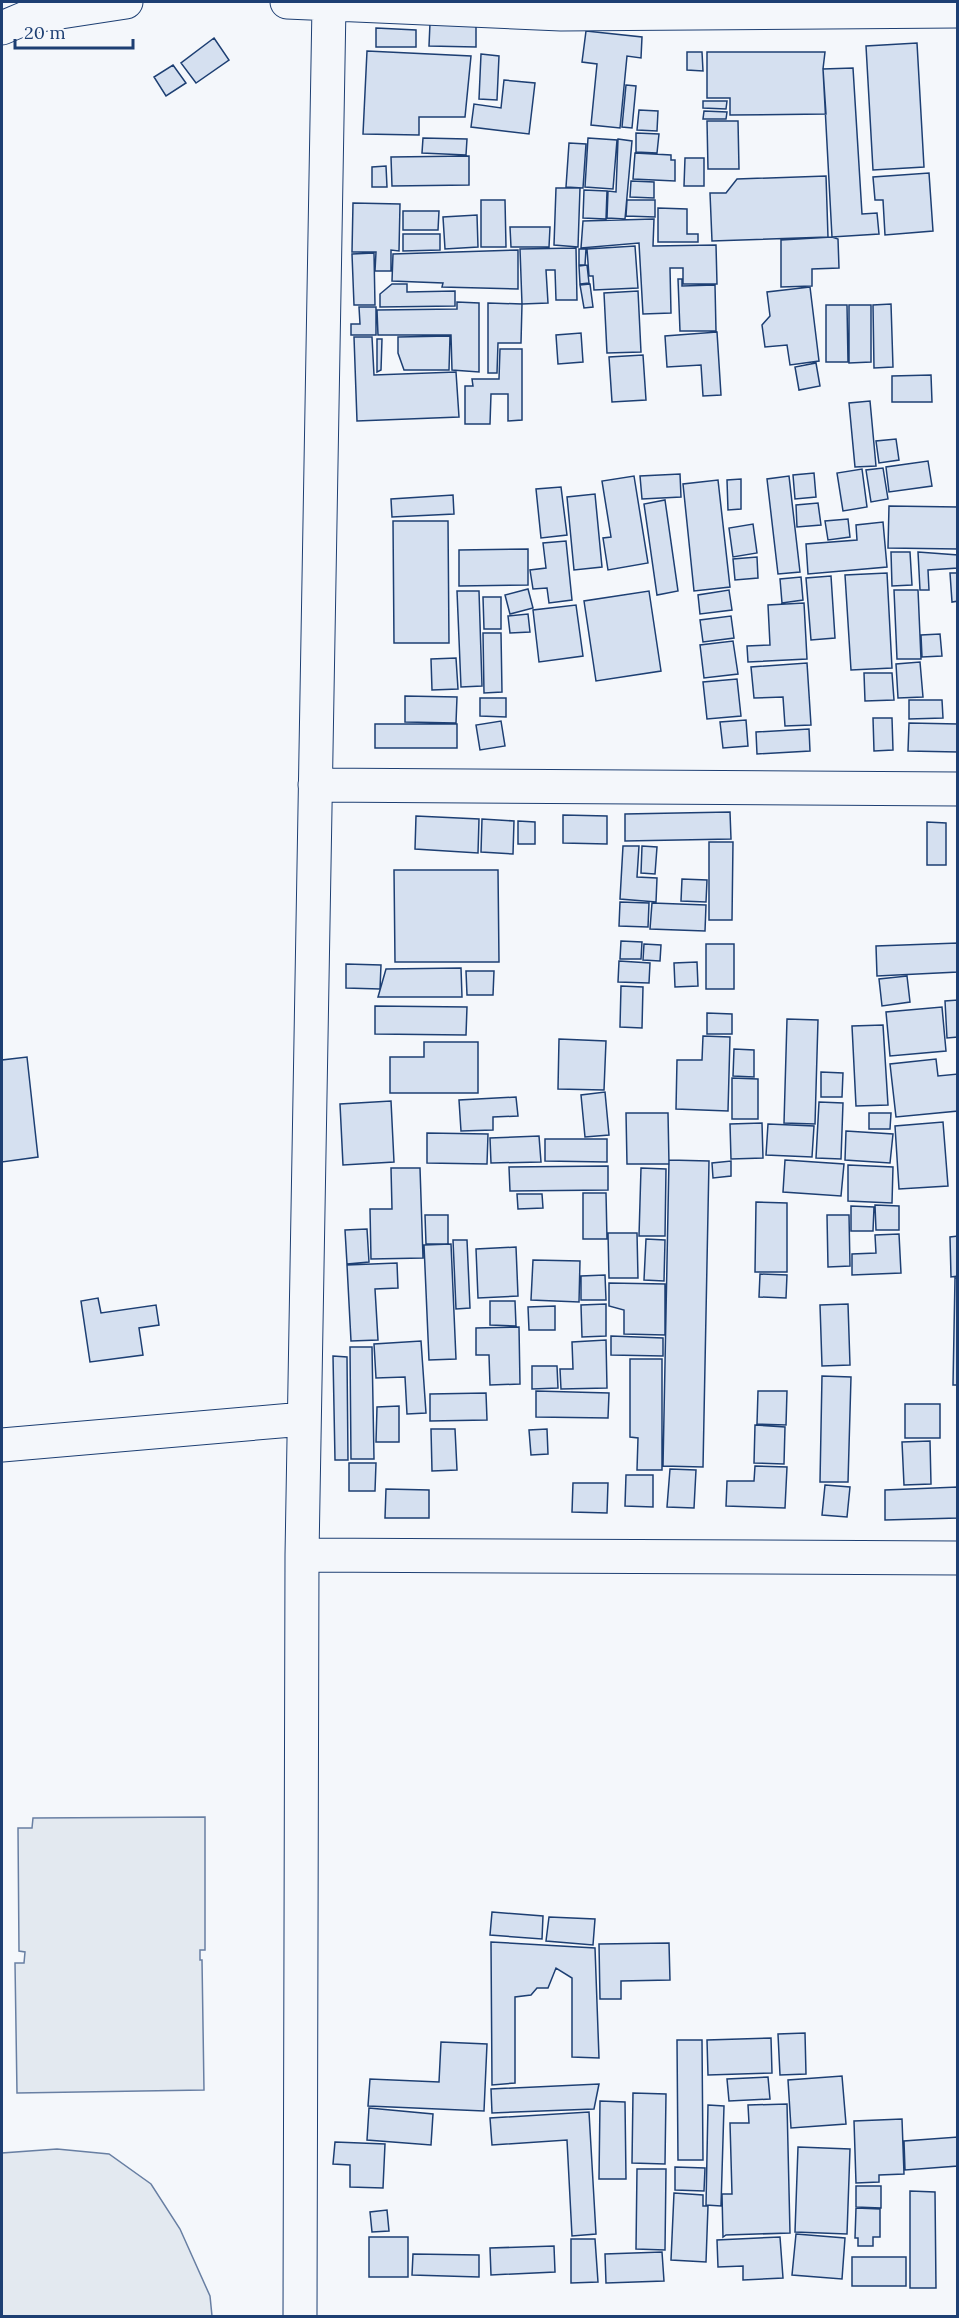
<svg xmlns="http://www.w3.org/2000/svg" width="959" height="2318" font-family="Lora,serif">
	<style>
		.green { fill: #e3e9f0; stroke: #687fa3; stroke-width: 1.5 }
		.building { fill: #d5e0f0; stroke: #1d3f73; stroke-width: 1.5 }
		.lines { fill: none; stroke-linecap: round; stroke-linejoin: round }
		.street-casing { stroke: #1d3f73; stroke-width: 35 }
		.street { stroke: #f4f7fb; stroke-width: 33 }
	</style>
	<rect width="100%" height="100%" fill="#f4f7fb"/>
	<!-- green -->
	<path class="green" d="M 205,1817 L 205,1950 L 200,1950 L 200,1960 L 202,1960 L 204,2090 L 17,2093 L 15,1963 L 24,1963 L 25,1952 L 19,1951 L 18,1828 L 32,1828 L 33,1818 Z
		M 57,2149 L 109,2154 L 151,2184 L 180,2229 L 210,2296 L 212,2316 L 2,2316 L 2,2153 Z"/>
	<!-- building -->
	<path class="building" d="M 430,23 L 476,24 L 476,47 L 429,46 Z
		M 376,28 L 416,30 L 416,47 L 376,47 Z
		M 586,31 L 642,37 L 641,58 L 627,56 L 620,128 L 591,125 L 597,64 L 582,62 Z
		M 214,38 L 229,60 L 196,83 L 181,63 Z
		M 917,43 L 924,167 L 873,170 L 866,46 Z
		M 367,51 L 471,56 L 465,117 L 419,117 L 419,135 L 363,134 Z
		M 687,52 L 702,52 L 703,71 L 687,70 Z
		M 707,52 L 825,52 L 823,69 L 826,114 L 730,115 L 730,98 L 707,98 Z
		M 481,54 L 499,56 L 497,100 L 479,99 Z
		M 173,65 L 186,83 L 166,96 L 154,77 Z
		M 853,68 L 862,214 L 877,213 L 879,234 L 832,237 L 823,69 Z
		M 504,80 L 535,83 L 529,134 L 471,127 L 474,104 L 501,108 Z
		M 626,85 L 636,86 L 632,128 L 622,127 Z
		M 703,101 L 727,101 L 726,109 L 703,108 Z
		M 639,110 L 658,111 L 657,131 L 637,130 Z
		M 704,111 L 727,112 L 726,119 L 703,119 Z
		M 707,121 L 738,121 L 739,169 L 708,169 Z
		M 636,133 L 659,134 L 657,153 L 636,152 Z
		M 423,138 L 467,139 L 466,155 L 422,153 Z
		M 588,138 L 617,140 L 613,189 L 585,187 Z
		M 618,139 L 632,141 L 625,219 L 607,218 L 608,191 L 616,192 Z
		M 569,143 L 586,144 L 583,188 L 566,187 Z
		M 635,153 L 671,155 L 671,160 L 675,160 L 675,181 L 633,179 Z
		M 469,156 L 469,185 L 392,186 L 391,157 Z
		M 685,158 L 704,158 L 704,186 L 684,186 Z
		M 386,166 L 387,187 L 372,187 L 372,167 Z
		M 929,173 L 933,231 L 885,235 L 883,200 L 875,200 L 873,177 Z
		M 826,176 L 828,237 L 712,241 L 710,193 L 726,193 L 737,179 Z
		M 631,181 L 654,182 L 654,198 L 630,197 Z
		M 556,188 L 580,188 L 578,247 L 554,245 Z
		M 584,190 L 607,191 L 606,219 L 583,218 Z
		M 481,200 L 505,200 L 506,247 L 481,247 Z
		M 627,200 L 655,200 L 655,217 L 626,216 Z
		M 353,203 L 400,204 L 399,251 L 391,250 L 391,271 L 375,271 L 376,252 L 352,252 Z
		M 658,208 L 687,209 L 687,234 L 698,234 L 698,242 L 658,242 Z
		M 403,211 L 439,211 L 438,230 L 403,230 Z
		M 477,215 L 478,247 L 445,249 L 443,217 Z
		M 654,219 L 653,246 L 716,245 L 717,284 L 683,284 L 683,268 L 670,268 L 671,313 L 643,314 L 639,243 L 581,248 L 583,221 Z
		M 510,227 L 550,227 L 549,247 L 511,247 Z
		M 403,234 L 440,234 L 440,250 L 403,251 Z
		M 832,237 L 838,239 L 839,268 L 812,269 L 812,286 L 781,287 L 781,240 Z
		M 635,246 L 638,288 L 594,290 L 593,276 L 589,276 L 587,249 Z
		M 576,248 L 577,300 L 556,300 L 555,270 L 546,270 L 548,303 L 522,304 L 520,249 Z
		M 579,249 L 586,249 L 585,265 L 579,265 Z
		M 518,250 L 518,289 L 442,287 L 443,283 L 392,281 L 393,254 Z
		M 374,253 L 375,305 L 354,305 L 352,254 Z
		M 587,265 L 589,283 L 580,284 L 579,266 Z
		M 678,279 L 682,279 L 682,286 L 715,285 L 716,331 L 680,331 Z
		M 392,284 L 407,284 L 407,292 L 455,291 L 455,306 L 380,307 L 380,294 Z
		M 590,284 L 593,307 L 584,308 L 580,285 Z
		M 810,287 L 819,361 L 790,365 L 787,345 L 765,347 L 762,325 L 770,316 L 767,292 Z
		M 638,291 L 641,352 L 607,353 L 604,293 Z
		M 457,302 L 479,303 L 479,372 L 452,370 L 451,335 L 378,335 L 377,310 L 457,309 Z
		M 488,303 L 522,304 L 521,343 L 498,343 L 497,373 L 488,373 Z
		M 891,304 L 893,367 L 874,368 L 873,305 Z
		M 826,305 L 847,305 L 848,362 L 826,362 Z
		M 849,305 L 871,305 L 871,362 L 849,363 Z
		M 359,307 L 376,307 L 376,335 L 351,335 L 351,324 L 360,324 Z
		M 717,332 L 721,395 L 703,396 L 701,365 L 667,367 L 665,336 Z
		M 581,333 L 583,362 L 558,364 L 556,335 Z
		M 450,336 L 449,370 L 404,370 L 398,353 L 398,337 Z
		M 354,337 L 372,337 L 374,375 L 456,372 L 459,417 L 357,421 Z
		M 377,339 L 382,339 L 381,370 L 377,372 Z
		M 500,349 L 522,349 L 522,420 L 508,421 L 508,394 L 491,394 L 490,424 L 465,424 L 465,386 L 473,386 L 472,379 L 499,379 Z
		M 643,355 L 646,400 L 612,402 L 609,357 Z
		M 816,363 L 820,386 L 799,390 L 795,367 Z
		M 931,375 L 932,402 L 892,402 L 892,376 Z
		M 870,401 L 876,466 L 855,467 L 849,403 Z
		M 896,439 L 899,460 L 879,463 L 876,441 Z
		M 928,461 L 932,486 L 889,492 L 886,467 Z
		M 883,468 L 888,499 L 871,502 L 866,470 Z
		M 862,469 L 867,507 L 843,511 L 837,473 Z
		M 814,473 L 816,497 L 795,499 L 793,475 Z
		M 680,474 L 681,497 L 642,499 L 640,476 Z
		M 634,476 L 648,563 L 608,570 L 603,538 L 611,537 L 602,481 Z
		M 789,476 L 800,572 L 778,574 L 767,479 Z
		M 741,479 L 741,509 L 728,510 L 727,480 Z
		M 718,480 L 730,587 L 694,591 L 683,484 Z
		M 561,487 L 567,535 L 541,538 L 536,489 Z
		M 595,494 L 602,567 L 574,570 L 567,497 Z
		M 453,495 L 454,514 L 392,517 L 391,499 Z
		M 665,500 L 678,591 L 657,595 L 644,504 Z
		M 818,503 L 821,525 L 797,527 L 796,505 Z
		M 889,506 L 958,507 L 958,549 L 888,548 Z
		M 848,519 L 850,537 L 828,540 L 825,521 Z
		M 393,521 L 448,521 L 449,643 L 394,643 Z
		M 883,522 L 887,567 L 808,574 L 806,544 L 857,540 L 856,525 Z
		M 753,524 L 757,553 L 733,557 L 729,528 Z
		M 566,541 L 572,600 L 549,603 L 547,588 L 533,589 L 530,570 L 546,568 L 543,543 Z
		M 528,549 L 528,585 L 459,586 L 459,550 Z
		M 891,552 L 910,552 L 912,585 L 892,586 Z
		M 918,552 L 958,555 L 958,568 L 928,570 L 929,590 L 920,590 Z
		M 757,557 L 758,578 L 735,580 L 733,559 Z
		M 887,573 L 892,668 L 851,670 L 845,575 Z
		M 950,573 L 958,573 L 958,601 L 952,602 Z
		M 831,576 L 835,638 L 811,640 L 806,578 Z
		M 801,577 L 803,600 L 782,603 L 780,579 Z
		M 528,589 L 533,608 L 510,614 L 505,595 Z
		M 729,590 L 732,610 L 700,614 L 698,595 Z
		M 894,590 L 918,590 L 921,659 L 897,659 Z
		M 457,591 L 479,591 L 482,686 L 461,687 Z
		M 649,591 L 661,671 L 596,681 L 584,601 Z
		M 483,597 L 501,597 L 501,629 L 484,629 Z
		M 804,603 L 807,659 L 748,662 L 747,646 L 770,645 L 768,605 Z
		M 576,605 L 583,656 L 539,662 L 533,610 Z
		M 528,614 L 530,632 L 510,633 L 508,616 Z
		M 731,616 L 734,638 L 703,642 L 700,620 Z
		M 483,633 L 501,633 L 502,692 L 484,693 Z
		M 940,634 L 942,656 L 922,657 L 921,635 Z
		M 733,641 L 738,674 L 704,678 L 700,645 Z
		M 456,658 L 458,689 L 432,690 L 431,659 Z
		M 920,662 L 923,697 L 898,698 L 896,664 Z
		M 807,663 L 811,725 L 785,726 L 783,697 L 754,698 L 751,667 Z
		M 864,673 L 892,673 L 894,700 L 865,701 Z
		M 737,679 L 741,716 L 707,719 L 703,682 Z
		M 405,696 L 457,697 L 456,723 L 405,722 Z
		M 480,698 L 506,698 L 506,717 L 480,716 Z
		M 909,700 L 942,700 L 943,718 L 909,719 Z
		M 873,718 L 892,718 L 893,750 L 874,751 Z
		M 746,720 L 748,746 L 723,748 L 720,722 Z
		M 501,721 L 505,746 L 480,750 L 476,725 Z
		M 909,723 L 958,724 L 958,752 L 908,751 Z
		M 375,724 L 457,724 L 457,748 L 375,748 Z
		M 809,729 L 810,751 L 757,754 L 756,732 Z
		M 730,812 L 731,839 L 625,841 L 625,814 Z
		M 563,815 L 607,816 L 607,844 L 563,843 Z
		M 416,816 L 479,819 L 478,853 L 415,849 Z
		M 482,819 L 514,821 L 513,854 L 481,852 Z
		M 518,821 L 535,822 L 535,844 L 518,844 Z
		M 927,822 L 946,823 L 946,865 L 927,865 Z
		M 709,842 L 733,842 L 732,920 L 709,920 Z
		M 623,846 L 639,846 L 637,877 L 657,878 L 656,902 L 620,899 Z
		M 642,846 L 657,847 L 655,874 L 641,873 Z
		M 394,870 L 498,870 L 499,962 L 395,962 Z
		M 682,879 L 707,880 L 706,902 L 681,901 Z
		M 620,902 L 649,903 L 648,927 L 619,926 Z
		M 652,903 L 706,905 L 705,931 L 650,929 Z
		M 621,941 L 642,942 L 641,959 L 620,959 Z
		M 958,943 L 958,972 L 877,976 L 876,946 Z
		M 644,944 L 661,945 L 660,961 L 643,960 Z
		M 706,944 L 734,944 L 734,989 L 706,989 Z
		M 619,961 L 650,963 L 649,983 L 618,982 Z
		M 697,962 L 698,986 L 675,987 L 674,963 Z
		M 346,964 L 381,965 L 380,989 L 346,988 Z
		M 461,968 L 462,997 L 378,997 L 386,969 Z
		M 466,971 L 494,971 L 493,995 L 467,995 Z
		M 907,976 L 910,1002 L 882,1006 L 879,979 Z
		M 621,986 L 643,987 L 642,1028 L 620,1027 Z
		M 958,1000 L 958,1037 L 947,1038 L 945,1001 Z
		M 375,1006 L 467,1007 L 466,1035 L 375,1034 Z
		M 942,1007 L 946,1051 L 890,1056 L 886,1012 Z
		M 707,1013 L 732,1014 L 732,1034 L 707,1034 Z
		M 787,1019 L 818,1020 L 815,1124 L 784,1123 Z
		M 883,1025 L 888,1105 L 856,1106 L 852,1026 Z
		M 703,1036 L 730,1037 L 728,1111 L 676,1109 L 677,1060 L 702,1060 Z
		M 559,1039 L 606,1041 L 604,1090 L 558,1089 Z
		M 424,1042 L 478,1042 L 478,1093 L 390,1093 L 390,1057 L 424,1057 Z
		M 734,1049 L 754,1050 L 754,1077 L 733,1076 Z
		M 27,1057 L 38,1157 L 2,1162 L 2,1060 Z
		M 936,1059 L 938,1076 L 958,1074 L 958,1111 L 896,1117 L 890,1064 Z
		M 821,1072 L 843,1073 L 842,1097 L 821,1097 Z
		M 732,1078 L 758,1079 L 758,1119 L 732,1119 Z
		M 605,1092 L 609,1135 L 585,1137 L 581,1095 Z
		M 516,1097 L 518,1116 L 493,1117 L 493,1130 L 461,1131 L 459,1100 Z
		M 391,1101 L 394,1162 L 343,1165 L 340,1104 Z
		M 819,1102 L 843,1103 L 841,1159 L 816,1158 Z
		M 626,1113 L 668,1113 L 669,1164 L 627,1164 Z
		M 869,1113 L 891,1113 L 890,1129 L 869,1129 Z
		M 943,1122 L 948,1186 L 899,1189 L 895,1126 Z
		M 762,1123 L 763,1158 L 731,1159 L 730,1124 Z
		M 768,1124 L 814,1126 L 812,1157 L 766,1155 Z
		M 846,1131 L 893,1134 L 890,1163 L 845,1160 Z
		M 427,1133 L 488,1134 L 487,1164 L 427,1163 Z
		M 539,1136 L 541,1162 L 491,1163 L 490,1138 Z
		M 545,1139 L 607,1139 L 607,1162 L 545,1161 Z
		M 669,1160 L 709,1161 L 703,1467 L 663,1466 Z
		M 785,1160 L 844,1164 L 841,1196 L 783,1192 Z
		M 731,1161 L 731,1176 L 713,1178 L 712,1163 Z
		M 848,1165 L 893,1167 L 892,1203 L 848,1201 Z
		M 608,1166 L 608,1190 L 510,1191 L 509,1167 Z
		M 391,1168 L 420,1168 L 423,1258 L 371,1259 L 370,1209 L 392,1209 Z
		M 641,1168 L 666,1169 L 665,1236 L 639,1236 Z
		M 583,1193 L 606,1193 L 607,1239 L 583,1239 Z
		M 517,1194 L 542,1194 L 543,1208 L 518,1209 Z
		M 756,1202 L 787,1203 L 787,1272 L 755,1272 Z
		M 875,1205 L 899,1206 L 899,1230 L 876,1230 Z
		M 851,1206 L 874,1207 L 873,1231 L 851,1231 Z
		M 425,1215 L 448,1215 L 448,1244 L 426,1244 Z
		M 827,1215 L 849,1215 L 850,1266 L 828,1267 Z
		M 367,1229 L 369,1262 L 347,1264 L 345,1230 Z
		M 608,1233 L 637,1233 L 638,1278 L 609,1278 Z
		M 899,1234 L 901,1273 L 852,1275 L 852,1254 L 876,1253 L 875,1235 Z
		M 958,1236 L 958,1276 L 951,1277 L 950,1237 Z
		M 646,1239 L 665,1240 L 664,1281 L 644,1280 Z
		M 453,1240 L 467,1240 L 470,1308 L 456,1309 Z
		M 451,1244 L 456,1359 L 429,1360 L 424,1245 Z
		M 516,1247 L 518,1296 L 478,1298 L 476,1249 Z
		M 533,1260 L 580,1261 L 579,1302 L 531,1300 Z
		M 397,1263 L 398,1288 L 375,1289 L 378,1340 L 351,1341 L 347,1265 Z
		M 760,1274 L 787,1275 L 786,1298 L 759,1297 Z
		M 605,1275 L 606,1300 L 581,1300 L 581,1276 Z
		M 955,1278 L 958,1278 L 958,1385 L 953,1385 Z
		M 609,1283 L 665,1284 L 665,1335 L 624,1334 L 624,1310 L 609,1306 Z
		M 98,1298 L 101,1313 L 156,1305 L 159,1325 L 139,1328 L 143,1355 L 90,1362 L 81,1301 Z
		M 490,1301 L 515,1301 L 516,1326 L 490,1325 Z
		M 606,1304 L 606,1336 L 582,1337 L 581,1305 Z
		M 848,1304 L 850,1365 L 822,1366 L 820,1305 Z
		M 555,1306 L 555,1330 L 529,1330 L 528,1307 Z
		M 519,1327 L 520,1384 L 490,1385 L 489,1355 L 476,1355 L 476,1328 Z
		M 611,1336 L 663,1338 L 663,1356 L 611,1355 Z
		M 606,1340 L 607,1388 L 561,1389 L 560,1369 L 573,1369 L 572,1342 Z
		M 421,1341 L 426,1413 L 407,1414 L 405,1377 L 376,1378 L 374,1344 Z
		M 350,1347 L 372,1347 L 374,1459 L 351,1459 Z
		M 333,1356 L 347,1357 L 348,1460 L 335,1460 Z
		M 630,1359 L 662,1359 L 662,1470 L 637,1470 L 638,1438 L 630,1437 Z
		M 532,1366 L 557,1366 L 558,1388 L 532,1389 Z
		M 822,1376 L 851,1377 L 848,1482 L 820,1482 Z
		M 536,1391 L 609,1393 L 608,1418 L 536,1417 Z
		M 758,1391 L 787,1391 L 786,1425 L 757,1424 Z
		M 486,1393 L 487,1420 L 430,1421 L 430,1394 Z
		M 905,1404 L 940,1404 L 940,1438 L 905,1438 Z
		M 399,1406 L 399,1442 L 376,1442 L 377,1407 Z
		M 755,1425 L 785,1427 L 784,1464 L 754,1463 Z
		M 431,1429 L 455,1429 L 457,1470 L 432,1471 Z
		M 547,1429 L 548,1454 L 531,1455 L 529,1430 Z
		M 930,1441 L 931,1484 L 904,1485 L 902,1442 Z
		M 349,1463 L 376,1463 L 375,1491 L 349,1491 Z
		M 755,1466 L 787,1467 L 785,1508 L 726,1506 L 727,1481 L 754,1481 Z
		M 670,1469 L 696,1470 L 694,1508 L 667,1507 Z
		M 626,1475 L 653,1475 L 653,1507 L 625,1506 Z
		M 573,1483 L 608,1483 L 607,1513 L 572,1512 Z
		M 825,1485 L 850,1487 L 847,1517 L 822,1515 Z
		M 958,1487 L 958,1518 L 885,1520 L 885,1490 Z
		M 386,1489 L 429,1490 L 429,1518 L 385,1518 Z
		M 492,1912 L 543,1916 L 542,1939 L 490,1935 Z
		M 549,1917 L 595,1919 L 593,1945 L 546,1941 Z
		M 491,1942 L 595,1948 L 599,2058 L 572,2057 L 572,1978 L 556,1968 L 548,1988 L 537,1988 L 531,1995 L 515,1997 L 515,2083 L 492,2085 Z
		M 669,1943 L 670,1980 L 621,1981 L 621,1999 L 600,1999 L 599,1944 Z
		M 805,2033 L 806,2074 L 780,2075 L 778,2034 Z
		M 771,2038 L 772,2073 L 708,2075 L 707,2040 Z
		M 677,2040 L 702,2040 L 703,2160 L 678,2160 Z
		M 441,2042 L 487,2044 L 484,2111 L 368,2106 L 370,2079 L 439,2082 Z
		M 842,2076 L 846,2124 L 791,2128 L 788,2080 Z
		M 768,2077 L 770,2099 L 729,2101 L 727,2079 Z
		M 599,2084 L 594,2109 L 492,2113 L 491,2089 Z
		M 633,2093 L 666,2094 L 665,2164 L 632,2163 Z
		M 600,2101 L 625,2102 L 626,2179 L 599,2179 Z
		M 787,2104 L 790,2233 L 726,2235 L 723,2237 L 722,2194 L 732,2194 L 730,2123 L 749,2123 L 748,2105 Z
		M 708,2105 L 724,2106 L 721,2206 L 706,2205 Z
		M 369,2108 L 433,2114 L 431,2145 L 367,2140 Z
		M 589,2112 L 596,2234 L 572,2236 L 567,2140 L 492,2145 L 490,2118 Z
		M 902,2119 L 904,2174 L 879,2175 L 879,2182 L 856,2183 L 854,2121 Z
		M 958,2137 L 958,2166 L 905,2170 L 904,2141 Z
		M 335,2142 L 385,2144 L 383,2188 L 350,2187 L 350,2165 L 333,2164 Z
		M 798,2147 L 850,2149 L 847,2234 L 795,2232 Z
		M 675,2167 L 705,2168 L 704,2191 L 675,2190 Z
		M 637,2169 L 666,2169 L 665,2250 L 636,2249 Z
		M 856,2186 L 881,2186 L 881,2208 L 856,2207 Z
		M 910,2191 L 935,2192 L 936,2288 L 910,2288 Z
		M 674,2193 L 703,2195 L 703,2206 L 708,2206 L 706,2262 L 671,2260 Z
		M 856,2208 L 880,2209 L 880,2237 L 873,2237 L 873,2246 L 858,2246 L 858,2238 L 855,2238 Z
		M 387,2210 L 389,2231 L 372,2232 L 370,2212 Z
		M 796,2234 L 845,2238 L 842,2279 L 792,2275 Z
		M 369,2237 L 408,2237 L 408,2277 L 369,2277 Z
		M 780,2237 L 783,2278 L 743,2280 L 743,2266 L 718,2267 L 717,2240 Z
		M 571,2239 L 595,2239 L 598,2282 L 571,2283 Z
		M 554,2246 L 555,2272 L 491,2275 L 490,2248 Z
		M 662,2252 L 664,2281 L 606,2283 L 605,2254 Z
		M 413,2254 L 479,2255 L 479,2277 L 412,2275 Z
		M 852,2257 L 906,2257 L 906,2286 L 852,2286 Z"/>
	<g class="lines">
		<defs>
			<path id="street" d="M 287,2 L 561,14 L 958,11
				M 2,28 L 28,17 L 126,2
				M 315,785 L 958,789
				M 2,1445 L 304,1419
				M 302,1555 L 958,1558
				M 300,2316 L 302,1555 L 329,5"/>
		</defs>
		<!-- street casing -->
		<use href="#street" class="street-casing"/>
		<!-- street -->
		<use href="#street" class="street"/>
	</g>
	<!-- border -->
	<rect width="959" height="2318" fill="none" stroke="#1d3f73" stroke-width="6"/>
	<!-- scale -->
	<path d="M15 39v9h118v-9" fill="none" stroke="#1d3f73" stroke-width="3"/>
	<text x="24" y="39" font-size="18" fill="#1d3f73" stroke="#f4f7fb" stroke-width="4.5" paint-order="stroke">20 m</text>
</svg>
